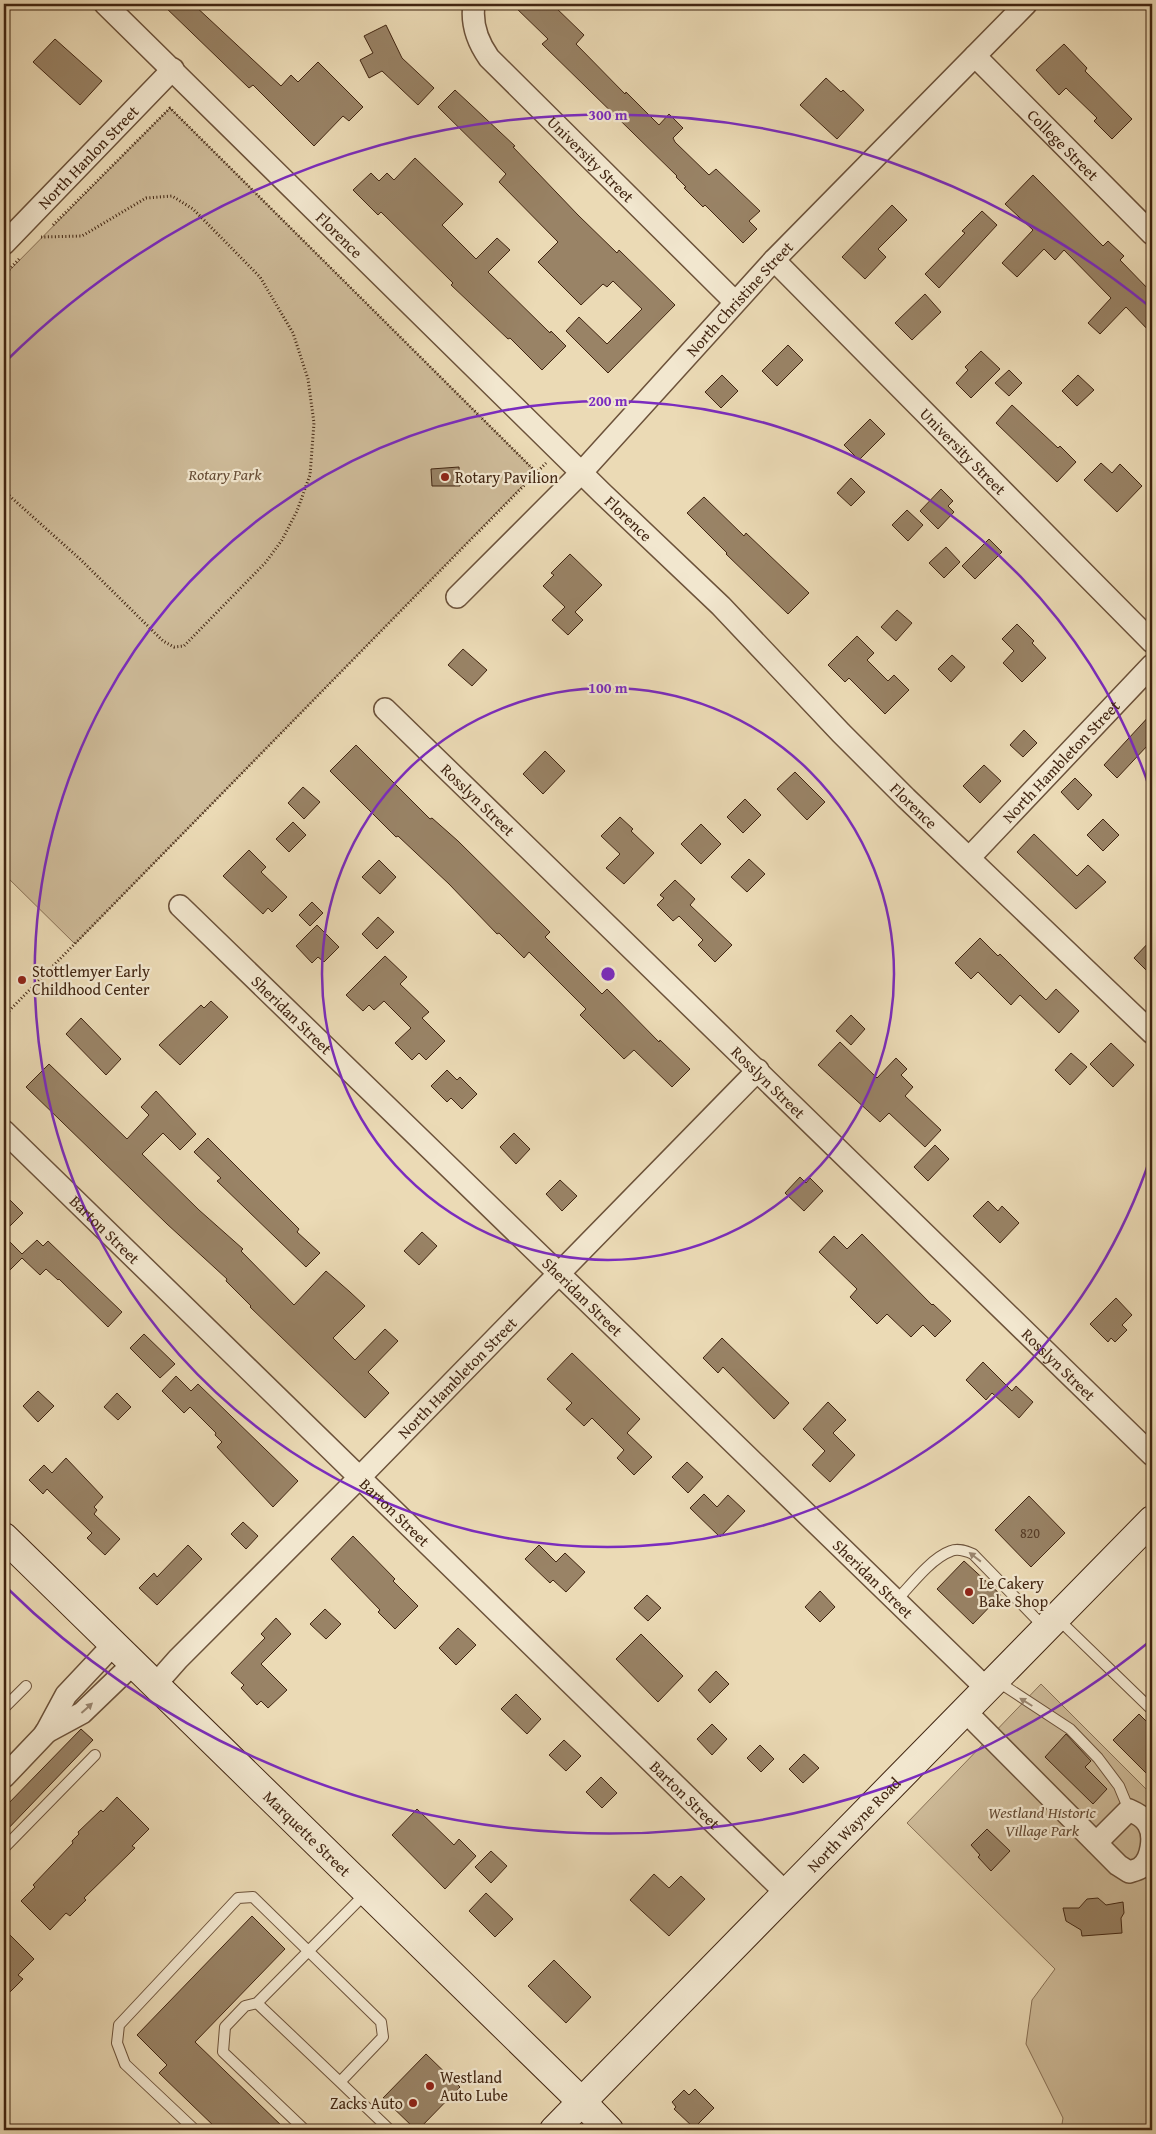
<svg xmlns="http://www.w3.org/2000/svg" width="1156" height="2134" font-family="'Gentium Book Plus',serif">
	<style>
		.green { fill: #cebb99; stroke: #887055 }
		.building { fill: #998366; stroke: #412511 }
		.lines { fill: none; stroke-linecap: round; stroke-linejoin: round }
		.lane-casing { stroke: #6c523a; stroke-width: 12 }
		.street-casing { stroke: #6c523a; stroke-width: 24 }
		.secondary-casing { stroke: #412511; stroke-width: 30 }
		.path { stroke: #412511; stroke-width: 3; stroke-dasharray: 1 2.5; stroke-linecap: butt }
		.lane { stroke: #f2e7cf; stroke-width: 10 }
		.street { stroke: #f2e7cf; stroke-width: 21 }
		.secondary { stroke: #f2e7cf; stroke-width: 28 }
		.oneway { fill: #9a8670 }
		.ring { fill: none; stroke: #7b2cbf; stroke-width: 2.5 }
		.poi-dot { fill: #8f2418; stroke: #f2e7cf; stroke-width: 2 }
		.labels { text-anchor: middle; stroke-width: 4.5; stroke-linejoin: round; paint-order: stroke }
		.number-label { font-size: 14px; fill: #573c26 }
		.street-label { font-size: 16px; fill: #412511; stroke: #f2e7cf }
		.park-label { font-size: 16px; font-style: italic; fill: #644a33; stroke: #f2e7cf }
		.poi-label { font-size: 16px; fill: #412511; stroke: #f2e7cf; text-anchor: start }
		.centre { fill: #7b2cbf; stroke: #f2e7cf; stroke-width: 2.5 }
		.ring-label { font-size: 15px; text-anchor: middle; font-weight: bold; fill: #7b2cbf; stroke: #f2e7cf; stroke-width: 4.5; stroke-linejoin: round; paint-order: stroke }
	</style>
	<rect width="100%" height="100%" fill="#ebdab5"/>
	<filter id="stains"><feTurbulence type="fractalNoise" baseFrequency=".004" numOctaves="4"/><feColorMatrix values="0 0 0 0 .2 0 0 0 0 .09 0 0 0 0 .02 0 0 0 .5 -.17"/></filter>
	<radialGradient id="worn" r=".72"><stop offset=".6" stop-color="#630" stop-opacity="0"/><stop offset="1" stop-color="#630" stop-opacity=".3"/></radialGradient>
	<!-- green -->
	<path class="green" d="M 170,108 L 536,472 L 75,944 L 4,874 L 4,276 Z
		M 1041,1684 L 1152,1795 L 1152,2130 L 1061,2130 L 1063,2118 L 1026,2044 L 1032,2000 L 1055,1969 L 907,1823 Z"/>
	<!-- building -->
	<path class="building" d="M 162,4 L 193,4 L 281,86 L 291,75 L 298,82 L 318,62 L 363,107 L 349,121 L 343,116 L 314,146 L 253,85 L 249,88 Z
		M 512,4 L 552,4 L 584,35 L 576,44 L 625,94 L 626,92 L 659,125 L 669,114 L 683,128 L 673,138 L 675,142 L 709,175 L 716,169 L 760,211 L 749,221 L 757,229 L 743,243 L 705,205 L 703,207 L 684,188 L 686,187 L 676,177 L 677,176 L 542,44 L 548,39 Z
		M 386,25 L 402,58 L 434,88 L 418,105 L 382,71 L 369,78 L 360,60 L 373,53 L 364,36 Z
		M 55,39 L 102,81 L 80,105 L 33,62 Z
		M 1064,44 L 1087,68 L 1085,71 L 1132,119 L 1112,139 L 1094,121 L 1097,118 L 1066,88 L 1059,95 L 1036,70 Z
		M 826,78 L 841,92 L 843,90 L 864,110 L 837,139 L 800,105 Z
		M 455,90 L 515,146 L 513,147 L 578,215 L 617,253 L 619,250 L 675,305 L 608,373 L 566,331 L 579,317 L 607,344 L 642,309 L 613,281 L 607,287 L 603,284 L 581,305 L 538,262 L 558,242 L 499,182 L 506,174 L 438,107 Z
		M 415,158 L 463,204 L 442,225 L 476,259 L 497,238 L 510,250 L 488,272 L 550,333 L 551,331 L 566,346 L 542,370 L 510,338 L 508,339 L 451,285 L 453,283 L 381,212 L 378,215 L 353,190 L 371,173 L 379,181 L 387,173 L 394,180 Z
		M 1033,175 L 1103,246 L 1108,241 L 1124,256 L 1120,260 L 1152,293 L 1152,334 L 1126,307 L 1100,334 L 1088,323 L 1111,298 L 1064,250 L 1055,260 L 1044,249 L 1017,277 L 1002,263 L 1033,230 L 1005,204 Z
		M 892,205 L 907,220 L 878,249 L 886,257 L 865,279 L 842,257 Z
		M 982,211 L 997,225 L 939,288 L 925,274 L 965,233 L 962,231 Z
		M 925,294 L 941,312 L 912,340 L 895,323 Z
		M 788,345 L 803,360 L 777,386 L 762,371 Z
		M 981,351 L 1000,369 L 971,398 L 956,383 L 968,370 L 965,367 Z
		M 1009,370 L 1022,383 L 1009,396 L 995,383 Z
		M 722,375 L 738,391 L 721,408 L 705,392 Z
		M 1078,375 L 1094,390 L 1077,406 L 1062,391 Z
		M 1012,405 L 1058,448 L 1060,446 L 1076,462 L 1057,482 L 996,423 Z
		M 870,419 L 885,434 L 859,460 L 844,445 Z
		M 1101,463 L 1112,473 L 1120,464 L 1142,486 L 1117,512 L 1084,480 Z
		M 459,467 L 460,486 L 432,486 L 431,469 Z
		M 851,478 L 865,492 L 851,506 L 837,493 Z
		M 941,489 L 953,501 L 948,506 L 954,512 L 938,529 L 920,511 Z
		M 704,497 L 744,536 L 746,533 L 809,593 L 788,614 L 726,554 L 727,553 L 687,513 Z
		M 907,510 L 923,525 L 908,541 L 892,525 Z
		M 989,539 L 1002,552 L 975,579 L 962,566 Z
		M 946,547 L 960,562 L 944,578 L 929,563 Z
		M 570,554 L 602,585 L 575,612 L 583,620 L 568,635 L 552,620 L 565,607 L 543,586 L 554,575 L 551,573 Z
		M 897,610 L 912,623 L 896,641 L 881,627 Z
		M 1017,624 L 1034,641 L 1032,643 L 1046,658 L 1022,682 L 1003,663 L 1014,651 L 1002,639 Z
		M 857,636 L 874,653 L 867,660 L 888,681 L 894,675 L 909,690 L 885,714 L 849,678 L 845,682 L 828,665 Z
		M 463,649 L 487,670 L 472,686 L 448,665 Z
		M 952,655 L 965,667 L 951,682 L 938,669 Z
		M 1152,713 L 1152,749 L 1148,745 L 1117,778 L 1104,765 Z
		M 1024,730 L 1037,743 L 1023,757 L 1010,745 Z
		M 356,745 L 430,819 L 432,818 L 458,841 L 550,932 L 545,937 L 602,994 L 607,989 L 659,1042 L 660,1040 L 690,1069 L 672,1087 L 634,1050 L 624,1059 L 580,1015 L 586,1009 L 529,952 L 524,958 L 499,933 L 497,934 L 449,884 L 398,836 L 396,837 L 330,771 Z
		M 545,751 L 565,771 L 543,794 L 523,774 Z
		M 984,765 L 1001,781 L 980,803 L 963,786 Z
		M 795,772 L 825,802 L 807,820 L 777,789 Z
		M 1075,778 L 1092,795 L 1078,810 L 1061,792 Z
		M 303,787 L 320,802 L 304,819 L 288,803 Z
		M 745,799 L 761,815 L 743,833 L 727,817 Z
		M 620,817 L 633,829 L 631,831 L 654,853 L 624,884 L 606,868 L 620,854 L 601,836 Z
		M 1103,819 L 1119,835 L 1103,851 L 1087,835 Z
		M 293,822 L 306,835 L 289,852 L 276,839 Z
		M 701,824 L 721,844 L 701,864 L 681,844 Z
		M 1034,834 L 1077,876 L 1088,865 L 1106,882 L 1076,909 L 1017,852 Z
		M 249,850 L 266,867 L 261,872 L 287,897 L 272,912 L 268,908 L 263,914 L 223,876 Z
		M 749,859 L 765,874 L 747,892 L 731,877 Z
		M 379,860 L 396,877 L 380,894 L 362,877 Z
		M 675,880 L 695,899 L 690,905 L 732,945 L 715,962 L 698,945 L 703,940 L 679,916 L 673,921 L 657,905 L 664,898 L 660,895 Z
		M 312,902 L 323,913 L 310,926 L 299,915 Z
		M 378,917 L 394,932 L 377,949 L 362,934 Z
		M 317,925 L 339,947 L 324,962 L 318,957 L 312,963 L 296,946 Z
		M 980,938 L 998,956 L 1000,954 L 1046,1000 L 1056,989 L 1079,1011 L 1059,1033 L 1020,995 L 1011,1005 L 978,972 L 971,979 L 955,963 Z
		M 1152,939 L 1152,976 L 1134,958 Z
		M 385,956 L 407,977 L 400,984 L 429,1012 L 422,1018 L 445,1041 L 426,1060 L 419,1053 L 412,1060 L 395,1043 L 411,1028 L 384,1001 L 374,1010 L 369,1005 L 363,1011 L 346,995 Z
		M 211,1001 L 228,1017 L 180,1065 L 159,1045 L 201,1005 L 204,1008 Z
		M 851,1015 L 865,1029 L 851,1045 L 836,1031 Z
		M 81,1018 L 121,1059 L 106,1075 L 66,1034 Z
		M 840,1042 L 877,1078 L 896,1058 L 907,1069 L 901,1075 L 913,1087 L 905,1096 L 941,1130 L 925,1147 L 889,1113 L 880,1122 L 818,1065 Z
		M 1111,1043 L 1134,1065 L 1113,1087 L 1090,1064 Z
		M 1071,1053 L 1087,1067 L 1070,1085 L 1055,1070 Z
		M 49,1064 L 127,1139 L 149,1115 L 141,1107 L 156,1091 L 196,1134 L 180,1150 L 163,1133 L 142,1154 L 199,1210 L 243,1249 L 241,1251 L 294,1305 L 326,1271 L 350,1292 L 365,1306 L 333,1338 L 355,1360 L 385,1329 L 398,1341 L 368,1372 L 389,1393 L 365,1418 L 250,1307 L 251,1306 L 226,1281 L 227,1279 L 167,1224 L 26,1087 Z
		M 447,1070 L 457,1080 L 460,1077 L 477,1094 L 462,1109 L 451,1098 L 447,1102 L 431,1086 Z
		M 514,1133 L 530,1149 L 516,1164 L 500,1147 Z
		M 208,1138 L 299,1229 L 297,1232 L 320,1253 L 306,1267 L 217,1181 L 221,1178 L 194,1152 Z
		M 935,1145 L 949,1159 L 928,1181 L 914,1167 Z
		M 800,1177 L 806,1183 L 810,1178 L 823,1191 L 804,1211 L 785,1193 Z
		M 560,1180 L 577,1196 L 562,1211 L 546,1194 Z
		M 4,1194 L 23,1213 L 4,1232 Z
		M 988,1201 L 998,1211 L 1002,1206 L 1019,1223 L 1000,1243 L 973,1216 Z
		M 422,1232 L 437,1246 L 419,1265 L 404,1251 Z
		M 862,1234 L 932,1305 L 933,1304 L 951,1321 L 935,1337 L 923,1325 L 911,1337 L 887,1314 L 877,1324 L 850,1297 L 857,1289 L 819,1252 L 834,1236 L 847,1249 Z
		M 4,1236 L 22,1254 L 37,1240 L 43,1246 L 48,1241 L 122,1312 L 108,1327 L 59,1279 L 58,1280 L 46,1269 L 40,1275 L 22,1258 L 4,1276 Z
		M 1116,1298 L 1132,1315 L 1122,1325 L 1127,1330 L 1115,1342 L 1111,1338 L 1108,1342 L 1090,1324 Z
		M 144,1334 L 175,1364 L 160,1378 L 130,1348 Z
		M 722,1338 L 789,1403 L 774,1419 L 723,1367 L 718,1373 L 703,1358 Z
		M 572,1353 L 640,1419 L 627,1433 L 652,1457 L 634,1475 L 617,1458 L 624,1450 L 592,1418 L 584,1426 L 566,1409 L 572,1403 L 547,1379 Z
		M 983,1362 L 1012,1391 L 1016,1386 L 1033,1402 L 1019,1418 L 992,1393 L 986,1400 L 966,1380 Z
		M 176,1376 L 191,1391 L 198,1384 L 298,1481 L 273,1507 L 217,1447 L 222,1442 L 215,1435 L 216,1433 L 190,1407 L 184,1413 L 162,1391 Z
		M 38,1391 L 54,1406 L 38,1422 L 23,1406 Z
		M 117,1393 L 131,1407 L 118,1420 L 104,1407 Z
		M 828,1402 L 846,1420 L 833,1433 L 855,1455 L 830,1482 L 812,1465 L 825,1451 L 803,1429 Z
		M 66,1458 L 103,1497 L 94,1507 L 97,1510 L 94,1514 L 120,1539 L 105,1555 L 87,1538 L 92,1533 L 47,1489 L 43,1494 L 29,1480 L 44,1465 L 52,1473 Z
		M 687,1462 L 703,1477 L 688,1493 L 672,1477 Z
		M 704,1494 L 717,1507 L 728,1495 L 745,1511 L 720,1537 L 690,1508 Z
		M 1029,1496 L 1065,1533 L 1031,1567 L 995,1530 Z
		M 243,1522 L 258,1536 L 246,1549 L 231,1534 Z
		M 353,1536 L 395,1579 L 393,1581 L 418,1606 L 395,1629 L 378,1612 L 380,1610 L 331,1559 Z
		M 188,1545 L 202,1559 L 157,1605 L 139,1588 L 154,1573 L 157,1577 Z
		M 539,1545 L 556,1562 L 565,1553 L 585,1572 L 566,1592 L 553,1580 L 550,1583 L 525,1559 Z
		M 964,1561 L 1001,1595 L 973,1624 L 937,1589 Z
		M 820,1591 L 835,1607 L 820,1622 L 805,1607 Z
		M 647,1595 L 661,1608 L 648,1621 L 634,1608 Z
		M 325,1609 L 341,1624 L 326,1639 L 310,1624 Z
		M 276,1618 L 291,1634 L 261,1664 L 287,1690 L 268,1708 L 261,1701 L 257,1705 L 241,1688 L 244,1685 L 231,1673 L 265,1638 L 261,1634 Z
		M 458,1628 L 476,1645 L 456,1665 L 439,1648 Z
		M 641,1634 L 683,1676 L 658,1702 L 616,1659 Z
		M 716,1671 L 729,1684 L 710,1703 L 698,1690 Z
		M 516,1694 L 541,1719 L 527,1734 L 501,1709 Z
		M 1139,1714 L 1152,1727 L 1152,1779 L 1113,1740 Z
		M 712,1724 L 727,1739 L 712,1755 L 697,1739 Z
		M 81,1729 L 93,1740 L 4,1833 L 4,1808 Z
		M 1066,1734 L 1091,1761 L 1085,1767 L 1107,1789 L 1093,1804 L 1045,1757 Z
		M 564,1740 L 581,1756 L 566,1771 L 549,1755 Z
		M 760,1745 L 774,1759 L 761,1772 L 747,1758 Z
		M 804,1754 L 819,1768 L 803,1783 L 789,1769 Z
		M 601,1777 L 617,1793 L 602,1808 L 586,1792 Z
		M 117,1797 L 149,1829 L 132,1846 L 135,1848 L 84,1898 L 86,1900 L 70,1916 L 66,1913 L 50,1930 L 21,1901 L 35,1887 L 33,1885 L 73,1843 L 72,1841 L 79,1834 L 78,1832 L 101,1810 L 103,1812 Z
		M 417,1809 L 454,1845 L 459,1839 L 476,1856 L 445,1889 L 392,1835 Z
		M 987,1829 L 1010,1851 L 991,1871 L 978,1857 L 980,1855 L 971,1845 Z
		M 491,1851 L 507,1866 L 491,1883 L 475,1867 Z
		M 654,1874 L 669,1888 L 681,1876 L 705,1899 L 669,1936 L 630,1900 Z
		M 486,1893 L 513,1919 L 495,1937 L 469,1911 Z
		M 1098,1898 L 1106,1905 L 1123,1902 L 1124,1913 L 1121,1918 L 1122,1933 L 1082,1936 L 1081,1930 L 1066,1921 L 1063,1908 L 1079,1908 L 1087,1899 Z
		M 252,1916 L 285,1949 L 195,2042 L 286,2130 L 218,2130 L 159,2073 L 167,2065 L 137,2035 Z
		M 4,1929 L 34,1959 L 18,1975 L 23,1979 L 4,1998 Z
		M 554,1960 L 591,1997 L 566,2023 L 528,1986 Z
		M 426,2054 L 460,2087 L 418,2130 L 416,2130 L 383,2098 Z
		M 695,2089 L 714,2108 L 694,2128 L 674,2109 L 676,2107 L 672,2102 L 684,2090 L 689,2095 Z"/>
	<g class="lines">
		<defs>
			<path id="lane" d="M 896,1601 C 910,1586 931,1558 951,1551 C 958,1548 966,1551 973,1554 L 1045,1628
				M 1057,1618 L 1152,1710
				M 997,1681 L 1070,1729 L 1098,1758 L 1119,1786 L 1129,1810
				M 4,1708 L 26,1686
				M 4,1848 L 95,1755
				M 257,2003 L 366,1893
				M 195,2130 L 125,2064 L 117,2043 L 119,2025 L 238,1898 L 253,1897 L 381,2022 L 383,2037 L 340,2082 L 390,2130
				M 305,2130 L 223,2052 L 225,2027 L 245,2006 L 257,2003 L 340,2082"/>
			<g id="street">
				<path id="s1" d="M 105,4 L 602,493 L 721,606 L 841,733 L 906,798 L 1152,1033"/>
				<path id="s2" d="M 474,4 C 471,24 477,41 489,58 L 735,302"/>
				<path id="s3" d="M 975,56 L 1152,234"/>
				<path id="s4" d="M 4,244 L 173,69"/>
				<path id="s5" d="M 774,260 L 1152,642"/>
				<path id="s6" d="M 457,597 L 581,473 L 774,260 L 1026,4"/>
				<path id="s7" d="M 385,709 L 1152,1455"/>
				<path id="s8" d="M 970,857 L 1152,665"/>
				<path id="s9" d="M 180,906 L 987,1689"/>
				<path id="s10" d="M 4,1131 L 786,1893"/>
				<path id="s11" d="M 155,1685 L 178,1659 L 360,1477 L 758,1070"/>
				<path d="M 965,1711 L 1118,1865 L 1129,1872 C 1132,1871 1137,1870 1140,1868 C 1152,1860 1155,1835 1148,1824 C 1144,1817 1136,1813 1129,1810 L 1096,1843"/>
				<path d="M 45,1733 L 82,1713 L 134,1663"/>
				<path d="M 4,1777 L 45,1734 L 66,1695 L 114,1644"/>
			</g>
			<g id="secondary">
				<path id="s12" d="M 4,1537 L 582,2102 L 609,2130"/>
				<path id="s13" d="M 554,2130 L 1152,1520"/>
			</g>
		</defs>
		<!-- lane casing -->
		<use href="#lane" class="lane-casing"/>
		<!-- street casing -->
		<use href="#street" class="street-casing"/>
		<!-- secondary casing -->
		<use href="#secondary" class="secondary-casing"/>
		<!-- path -->
		<path class="path" d="M 53,225 L 170,108 L 546,482
			M 4,275 L 19,259
			M 4,491 L 80,559 L 163,641 L 174,647 L 184,646 L 266,562 L 282,540 L 297,511 L 310,475 L 314,423 L 308,379 L 293,333 L 260,277 L 193,209 L 172,196 L 146,198 L 82,236 L 41,237
			M 4,1016 L 546,463"/>
		<!-- lane -->
		<use href="#lane" class="lane"/>
		<!-- street -->
		<use href="#street" class="street"/>
		<!-- secondary -->
		<use href="#secondary" class="secondary"/>
	</g>
	<!-- one-way arrows -->
	<defs><path id="oneway-solid" d="M-6-.8H1V-3.2L6.5 0L1 3.2V.8H-6Z" transform="scale(1.25)"/></defs>
	<g class="oneway">
		<use href="#oneway-solid" transform="translate(975 1557) rotate(-142)"/>
		<use href="#oneway-solid" transform="translate(1026 1702) rotate(-148)"/>
		<use href="#oneway-solid" transform="translate(87 1708) rotate(-42)"/>
	</g>
	<!-- distance rings -->
	<g class="ring">
		<circle cx="608" cy="974" r="286"/>
		<path d="M1151 1156A573 573 0 1 1 1151 792"/>
		<path d="M1149 1642A859 859 0 0 1 6 1587M6 361A859 859 0 0 1 1149 306"/>
	</g>
	<!-- markers -->
	<g class="poi-dot">
		<circle cx="445" cy="477" r="5"/>
		<circle cx="22" cy="980" r="5"/>
		<circle cx="969" cy="1592" r="5"/>
		<circle cx="430" cy="2086" r="5"/>
		<circle cx="413" cy="2103" r="5"/>
	</g>
	<g class="labels">
		<!-- number labels -->
		<g class="number-label">
			<text x="1030" y="1538">820</text>
		</g>
		<!-- street labels -->
		<g class="street-label">
			<text dy="6" stroke="none"><textPath href="#s3" startOffset="125">College Street</textPath></text>
			<text dy="6" stroke="none"><textPath href="#s4" startOffset="121">North Hanlon Street</textPath></text>
			<text dy="6" stroke="none"><textPath href="#s2" startOffset="201">University Street</textPath></text>
			<text dy="6" stroke="none"><textPath href="#s1" startOffset="329">Florence</textPath></text>
			<text dy="6" stroke="none"><textPath href="#s6" startOffset="411">North Christine Street</textPath></text>
			<text dy="6" stroke="none"><textPath href="#s5" startOffset="269">University Street</textPath></text>
			<text dy="6" stroke="none"><textPath href="#s1" startOffset="734">Florence</textPath></text>
			<text dy="6" stroke="none"><textPath href="#s8" startOffset="132">North Hambleton Street</textPath></text>
			<text dy="6" stroke="none"><textPath href="#s7" startOffset="130">Rosslyn Street</textPath></text>
			<text dy="6" stroke="none"><textPath href="#s1" startOffset="1139">Florence</textPath></text>
			<text dy="6" stroke="none"><textPath href="#s9" startOffset="156">Sheridan Street</textPath></text>
			<text dy="6" stroke="none"><textPath href="#s7" startOffset="535">Rosslyn Street</textPath></text>
			<text dy="6" stroke="none"><textPath href="#s10" startOffset="141">Barton Street</textPath></text>
			<text dy="6" stroke="none"><textPath href="#s9" startOffset="561">Sheridan Street</textPath></text>
			<text dy="6" stroke="none"><textPath href="#s7" startOffset="940">Rosslyn Street</textPath></text>
			<text dy="6" stroke="none"><textPath href="#s11" startOffset="431">North Hambleton Street</textPath></text>
			<text dy="6" stroke="none"><textPath href="#s10" startOffset="546">Barton Street</textPath></text>
			<text dy="6" stroke="none"><textPath href="#s9" startOffset="966">Sheridan Street</textPath></text>
			<text dy="6" stroke="none"><textPath href="#s10" startOffset="951">Barton Street</textPath></text>
			<text dy="6" stroke="none"><textPath href="#s13" startOffset="428">North Wayne Road</textPath></text>
			<text dy="6" stroke="none"><textPath href="#s12" startOffset="424">Marquette Street</textPath></text>
		</g>
		<!-- park labels -->
		<g class="park-label">
			<text x="225" y="480">Rotary Park</text>
			<text x="1042" y="1818">Westland Historic<tspan x="1042" dy="18">Village Park</tspan></text>
		</g>
		<!-- poi labels -->
		<g class="poi-label">
			<text x="455" y="483">Rotary Pavilion</text>
			<text x="32" y="977">Stottlemyer Early<tspan x="32" dy="18">Childhood Center</tspan></text>
			<text x="979" y="1589">Le Cakery<tspan x="979" dy="18">Bake Shop</tspan></text>
			<text x="440" y="2083">Westland<tspan x="440" dy="18">Auto Lube</tspan></text>
			<text x="403" y="2109" text-anchor="end">Zacks Auto</text>
		</g>
	</g>
	<circle cx="608" cy="974" r="8" class="centre"/>
	<g class="ring-label">
		<text x="608" y="120">300 m</text>
		<text x="608" y="406">200 m</text>
		<text x="608" y="693">100 m</text>
	</g>
	<!-- margin -->
	<rect width="1156" height="2134" fill="none" stroke="#ebdab5" stroke-width="20"/>
	<rect x="5" y="5" width="1146" height="2124" fill="none" stroke="#412511" stroke-width="2.5"/>
	<rect x="10" y="10" width="1136" height="2114" fill="none" stroke="#412511"/>
	<rect width="100%" height="100%" filter="url(#stains)"/>
	<rect width="100%" height="100%" fill="url(#worn)"/>
</svg>
